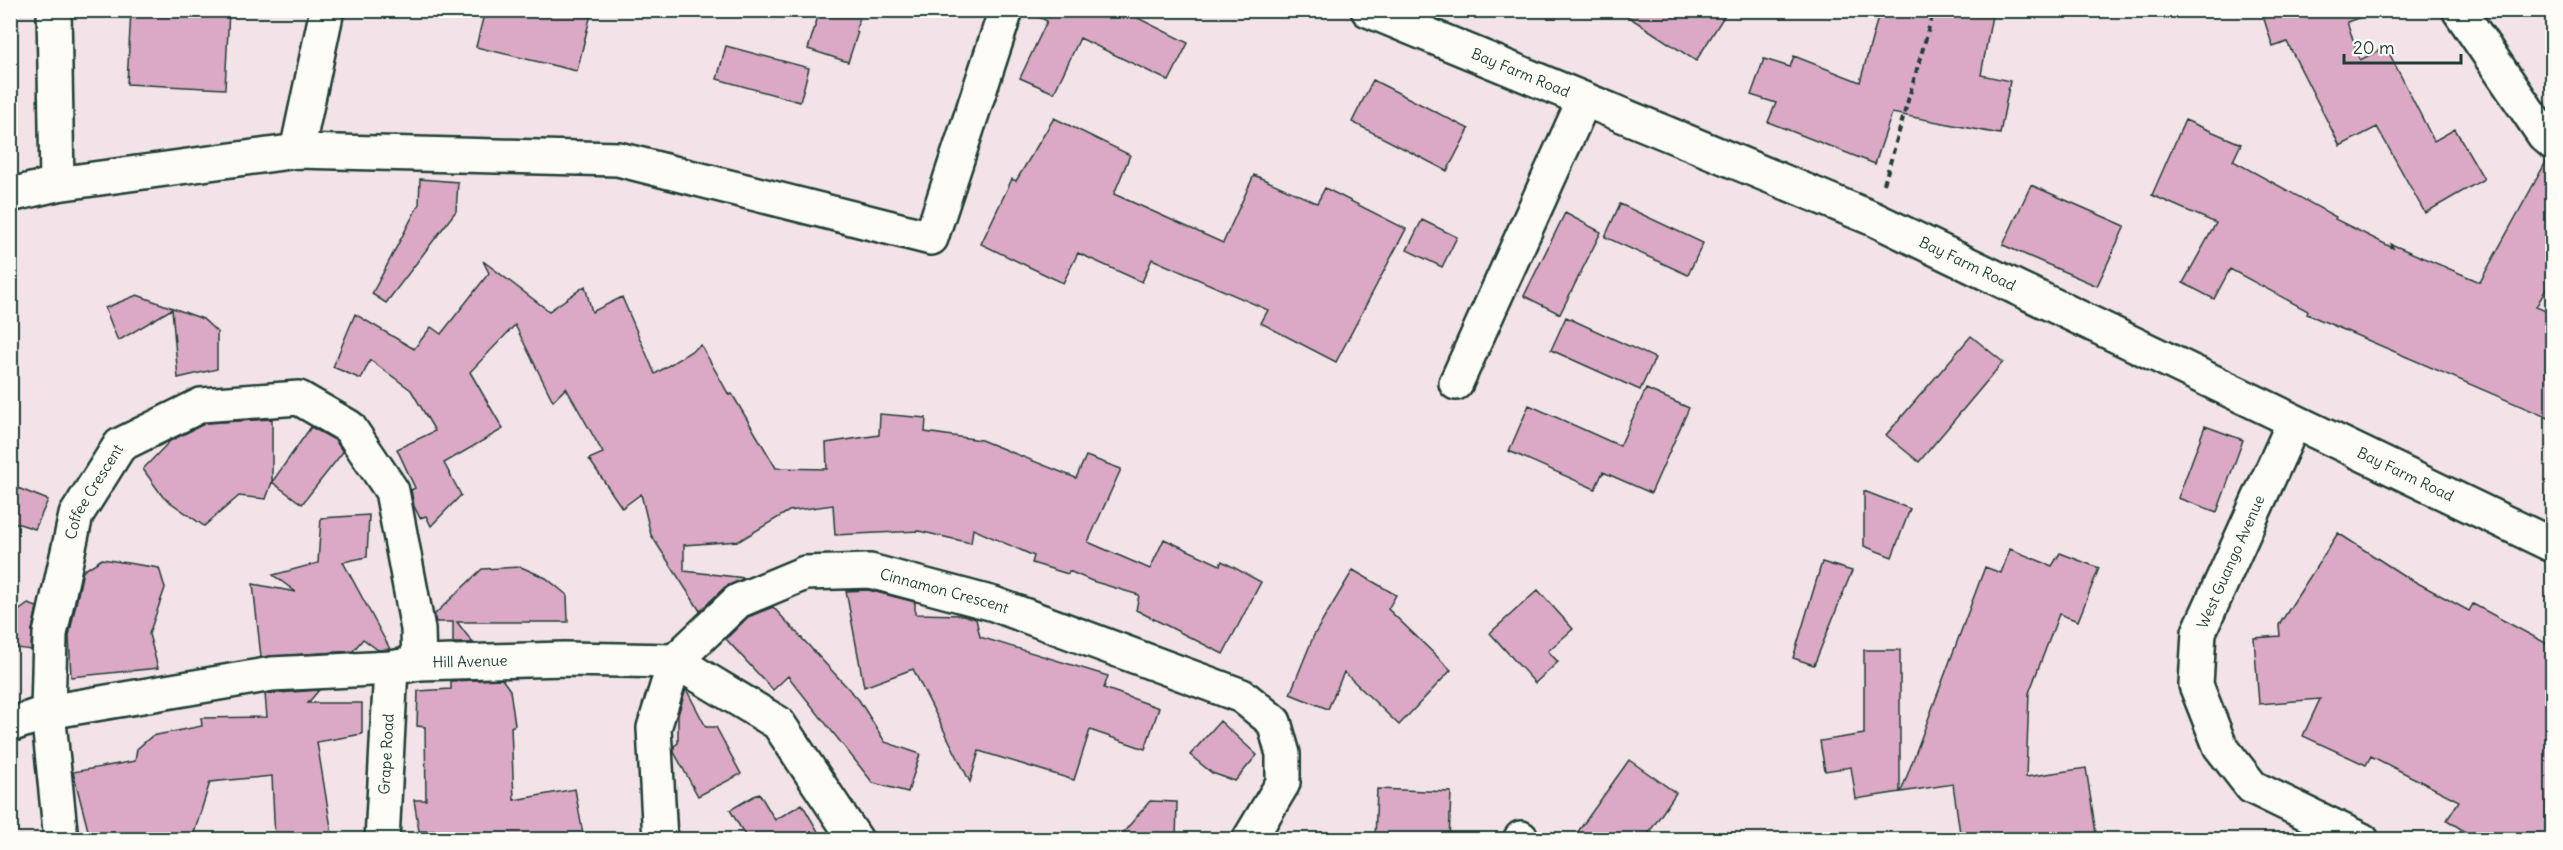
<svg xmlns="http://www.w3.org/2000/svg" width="2563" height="850" font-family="Delius,sans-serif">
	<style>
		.building { fill: #dba9c5; stroke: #1f3d34; stroke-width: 1.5 }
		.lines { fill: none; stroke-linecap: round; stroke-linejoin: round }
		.minor-casing { stroke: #1f3d34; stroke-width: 38 }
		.path { stroke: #1f3d34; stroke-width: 4; stroke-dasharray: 6 4.5; stroke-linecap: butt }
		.minor { stroke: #fdfcf7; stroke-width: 33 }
		.labels { text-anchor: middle; stroke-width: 5; stroke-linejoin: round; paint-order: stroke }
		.street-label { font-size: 15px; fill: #1f3d34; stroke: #fdfcf7 }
	</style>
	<rect width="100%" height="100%" fill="#f3e3e8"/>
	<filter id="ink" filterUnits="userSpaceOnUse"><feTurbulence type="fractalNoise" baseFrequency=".0167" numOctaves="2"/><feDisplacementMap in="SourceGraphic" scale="12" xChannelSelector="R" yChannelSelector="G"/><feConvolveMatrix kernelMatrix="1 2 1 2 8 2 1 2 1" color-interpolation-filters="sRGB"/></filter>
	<g filter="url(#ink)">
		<!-- building -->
		<path class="building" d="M 131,10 L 229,10 L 225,89 L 127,84 Z
			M 485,10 L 592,10 L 577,71 L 476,47 Z
			M 820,10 L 861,10 L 856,31 L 858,32 L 848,62 L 808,49 Z
			M 1025,10 L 1122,10 L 1188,43 L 1169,81 L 1080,38 L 1054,93 L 1020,78 L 1047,21 Z
			M 1618,10 L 1728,10 L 1696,61 Z
			M 1880,10 L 1993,10 L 1981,75 L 2010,81 L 2000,134 L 1892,113 L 1875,164 L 1768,122 L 1776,103 L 1751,95 L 1764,59 L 1790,67 L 1794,56 L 1860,82 Z
			M 2261,10 L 2363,10 L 2364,16 L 2347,22 L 2360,60 L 2386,47 L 2434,141 L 2455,129 L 2484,179 L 2425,213 L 2377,127 L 2340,146 L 2287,42 L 2273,47 Z
			M 726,46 L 809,68 L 800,102 L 717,79 Z
			M 1373,80 L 1469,129 L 1447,171 L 1352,122 Z
			M 1054,118 L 1130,155 L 1114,194 L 1223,243 L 1254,175 L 1317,203 L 1325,188 L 1406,229 L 1336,362 L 1261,323 L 1268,310 L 1152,259 L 1142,282 L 1078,253 L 1063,283 L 981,244 L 1012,179 L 1016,181 Z
			M 2185,120 L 2241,144 L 2233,161 L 2336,217 L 2335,219 L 2393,248 L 2391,244 L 2480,282 L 2547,160 L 2553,160 L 2553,277 L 2536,307 L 2553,314 L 2553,420 L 2307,314 L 2308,311 L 2230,269 L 2214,299 L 2183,283 L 2216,223 L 2152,195 Z
			M 420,179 L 458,182 L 456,211 L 386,303 L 372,294 L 419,204 Z
			M 2031,185 L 2125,226 L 2097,286 L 2003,245 Z
			M 1620,204 L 1703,243 L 1688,275 L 1605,237 Z
			M 1565,213 L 1601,232 L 1560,314 L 1524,296 Z
			M 1422,220 L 1457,237 L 1442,267 L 1407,250 Z
			M 483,261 L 549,311 L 585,286 L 592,312 L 622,297 L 655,374 L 701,345 L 729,395 L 732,394 L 776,468 L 827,469 L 826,443 L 879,435 L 880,414 L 926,418 L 925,432 L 981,440 L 1076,478 L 1086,456 L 1121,469 L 1088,542 L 1150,569 L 1164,539 L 1220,565 L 1222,561 L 1261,582 L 1223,654 L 1136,610 L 1139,595 L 1092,581 L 1069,571 L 1068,574 L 1032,563 L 1034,556 L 973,529 L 971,543 L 919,531 L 835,535 L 833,505 L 789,511 L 739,541 L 684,545 L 684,571 L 745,578 L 725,587 L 700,611 L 651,535 L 641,494 L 622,508 L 589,459 L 603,453 L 566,388 L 553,401 L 515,325 L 470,372 L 503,429 L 444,463 L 461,495 L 431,526 L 426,516 L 420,518 L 414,506 L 411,490 L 415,488 L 397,449 L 435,431 L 411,390 L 370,360 L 361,379 L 333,367 L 355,314 L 414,349 L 431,327 L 441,334 L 489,273 Z
			M 137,295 L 203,319 L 217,332 L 217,369 L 178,378 L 172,309 L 118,341 L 105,308 Z
			M 1566,317 L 1655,358 L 1640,390 L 1551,350 Z
			M 1971,336 L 2003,362 L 1919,462 L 1886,435 Z
			M 1646,389 L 1689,408 L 1651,493 L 1603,472 L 1595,489 L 1509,451 L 1529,405 L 1620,446 Z
			M 272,419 L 272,482 L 266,499 L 239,496 L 204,526 L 163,497 L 143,469 L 170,441 L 206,423 Z
			M 2205,426 L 2243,440 L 2217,512 L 2178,498 Z
			M 311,427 L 335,440 L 343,452 L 302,504 L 272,482 Z
			M 10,485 L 48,500 L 35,529 L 10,521 Z
			M 1864,491 L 1910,509 L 1892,557 L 1864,546 Z
			M 369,515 L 367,557 L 343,562 L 390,649 L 378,650 L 363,639 L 353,651 L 261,657 L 253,584 L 296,592 L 273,575 L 318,563 L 321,518 Z
			M 2338,533 L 2403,575 L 2469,611 L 2473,604 L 2553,647 L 2553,840 L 2478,840 L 2447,820 L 2459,801 L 2371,756 L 2366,765 L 2303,736 L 2320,699 L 2259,704 L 2254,638 L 2280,636 L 2279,625 Z
			M 2010,549 L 2052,566 L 2060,553 L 2099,568 L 2078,621 L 2059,614 L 2029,693 L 2026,777 L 2086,768 L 2097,840 L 1961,840 L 1953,784 L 1901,792 L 1985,567 L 2001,573 Z
			M 102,559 L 159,568 L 165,588 L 149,634 L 158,668 L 71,677 L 69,636 L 83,571 Z
			M 1822,562 L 1852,571 L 1814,665 L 1793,658 Z
			M 521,567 L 546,578 L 567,595 L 568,622 L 457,622 L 473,643 L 453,643 L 453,622 L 436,622 L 434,615 L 482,569 Z
			M 1353,570 L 1396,595 L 1388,609 L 1451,670 L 1399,725 L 1344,672 L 1328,709 L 1290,694 L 1314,635 Z
			M 868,590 L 915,602 L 915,614 L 963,615 L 976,619 L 980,637 L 1108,676 L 1104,688 L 1159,708 L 1145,749 L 1090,730 L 1074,780 L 979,751 L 970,782 L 913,669 L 864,687 L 846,591 Z
			M 1538,590 L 1573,629 L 1548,651 L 1558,662 L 1535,683 L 1490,633 Z
			M 28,604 L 37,607 L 32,630 L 31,650 L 10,647 L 10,617 Z
			M 773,607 L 859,700 L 885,742 L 920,754 L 908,792 L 873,783 L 788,676 L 773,690 L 726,639 L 748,617 Z
			M 1864,650 L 1900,650 L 1900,792 L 1856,799 L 1851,767 L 1825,771 L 1820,741 L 1864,734 Z
			M 502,679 L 510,690 L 515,725 L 511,727 L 514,800 L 575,789 L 584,840 L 449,840 L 448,831 L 419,831 L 414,800 L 426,800 L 425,727 L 417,726 L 418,691 L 451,689 L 451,681 Z
			M 686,689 L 706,727 L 716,727 L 741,774 L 698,796 L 674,752 L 674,746 L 678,743 L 678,715 Z
			M 319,690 L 308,703 L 362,703 L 362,734 L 317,742 L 333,840 L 275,840 L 272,776 L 210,782 L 192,840 L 176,840 L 160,835 L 90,838 L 73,772 L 135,761 L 137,749 L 152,736 L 202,726 L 201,718 L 267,717 L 265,694 Z
			M 1220,721 L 1257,755 L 1235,781 L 1212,773 L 1190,755 Z
			M 1629,760 L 1676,793 L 1644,840 L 1572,840 Z
			M 1377,789 L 1451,792 L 1449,840 L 1375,840 Z
			M 759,793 L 775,820 L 802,804 L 823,840 L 743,840 L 746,837 L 730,810 Z
			M 1150,801 L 1177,802 L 1176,840 L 1117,840 Z"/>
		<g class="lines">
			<defs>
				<g id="minor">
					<path d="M 54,10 L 57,184"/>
					<path id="s1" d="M 1368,10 L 1874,219 L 2552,545"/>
					<path d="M 2459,10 L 2544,135 L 2552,142"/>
					<path d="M 297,151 L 327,10"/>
					<path d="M 10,195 L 57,184 L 297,151 L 618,159 L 931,238 L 1006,10"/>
					<path d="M 1456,383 L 1584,100"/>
					<path d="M 2294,422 L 2199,632 L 2196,685 L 2220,746 L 2252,787 L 2362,840"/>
					<path id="s2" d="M 10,725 L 48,712 L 272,674 L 391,668 L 419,663 L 564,659 L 675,661 L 778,723 L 856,840"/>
					<path id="s3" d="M 61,840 L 48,712 L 50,634 L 76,515 L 120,445 L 201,405 L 299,398 L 349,427 L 392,491 L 418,629 L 419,663"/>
					<path id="s4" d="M 382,840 L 391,668"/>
					<path id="s5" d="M 660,840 L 654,728 L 675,661 L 738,601 L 805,573 L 870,571 L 994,604 L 1242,696 L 1274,722 L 1283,754 L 1283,783 L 1249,840"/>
					<path d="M 1520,840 L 1521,838"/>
				</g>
			</defs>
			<!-- minor casing -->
			<use href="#minor" class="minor-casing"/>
			<!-- path -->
			<path class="path" d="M 1884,184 L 1934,10"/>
			<!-- minor -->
			<use href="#minor" class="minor"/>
		</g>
	</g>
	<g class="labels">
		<!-- street labels -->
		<g class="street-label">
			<text dy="5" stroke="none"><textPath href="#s1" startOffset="165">Bay Farm Road</textPath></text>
			<text dy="5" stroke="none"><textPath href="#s1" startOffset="651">Bay Farm Road</textPath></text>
			<text dy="5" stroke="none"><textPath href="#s1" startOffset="1137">Bay Farm Road</textPath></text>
			<text dy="5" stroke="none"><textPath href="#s3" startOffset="357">Coffee Crescent</textPath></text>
			<text transform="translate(2231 562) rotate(-66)" y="5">West Guango Avenue</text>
			<text dy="5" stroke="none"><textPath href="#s5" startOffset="484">Cinnamon Crescent</textPath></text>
			<text dy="5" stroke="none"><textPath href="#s2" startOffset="466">Hill Avenue</textPath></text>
			<text dy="5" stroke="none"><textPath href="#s4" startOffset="86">Grape Road</textPath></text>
		</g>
	</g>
	<!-- margin -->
	<rect width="2563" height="850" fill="none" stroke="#fdfcf7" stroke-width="36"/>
	<rect x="18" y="18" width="2527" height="814" fill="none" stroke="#1f3d34" stroke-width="2" filter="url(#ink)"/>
	<!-- scale -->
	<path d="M2344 54v9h117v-9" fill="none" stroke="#1f3d34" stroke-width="3"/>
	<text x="2353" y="54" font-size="18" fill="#1f3d34" stroke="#fdfcf7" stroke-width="4.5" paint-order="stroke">20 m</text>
</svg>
